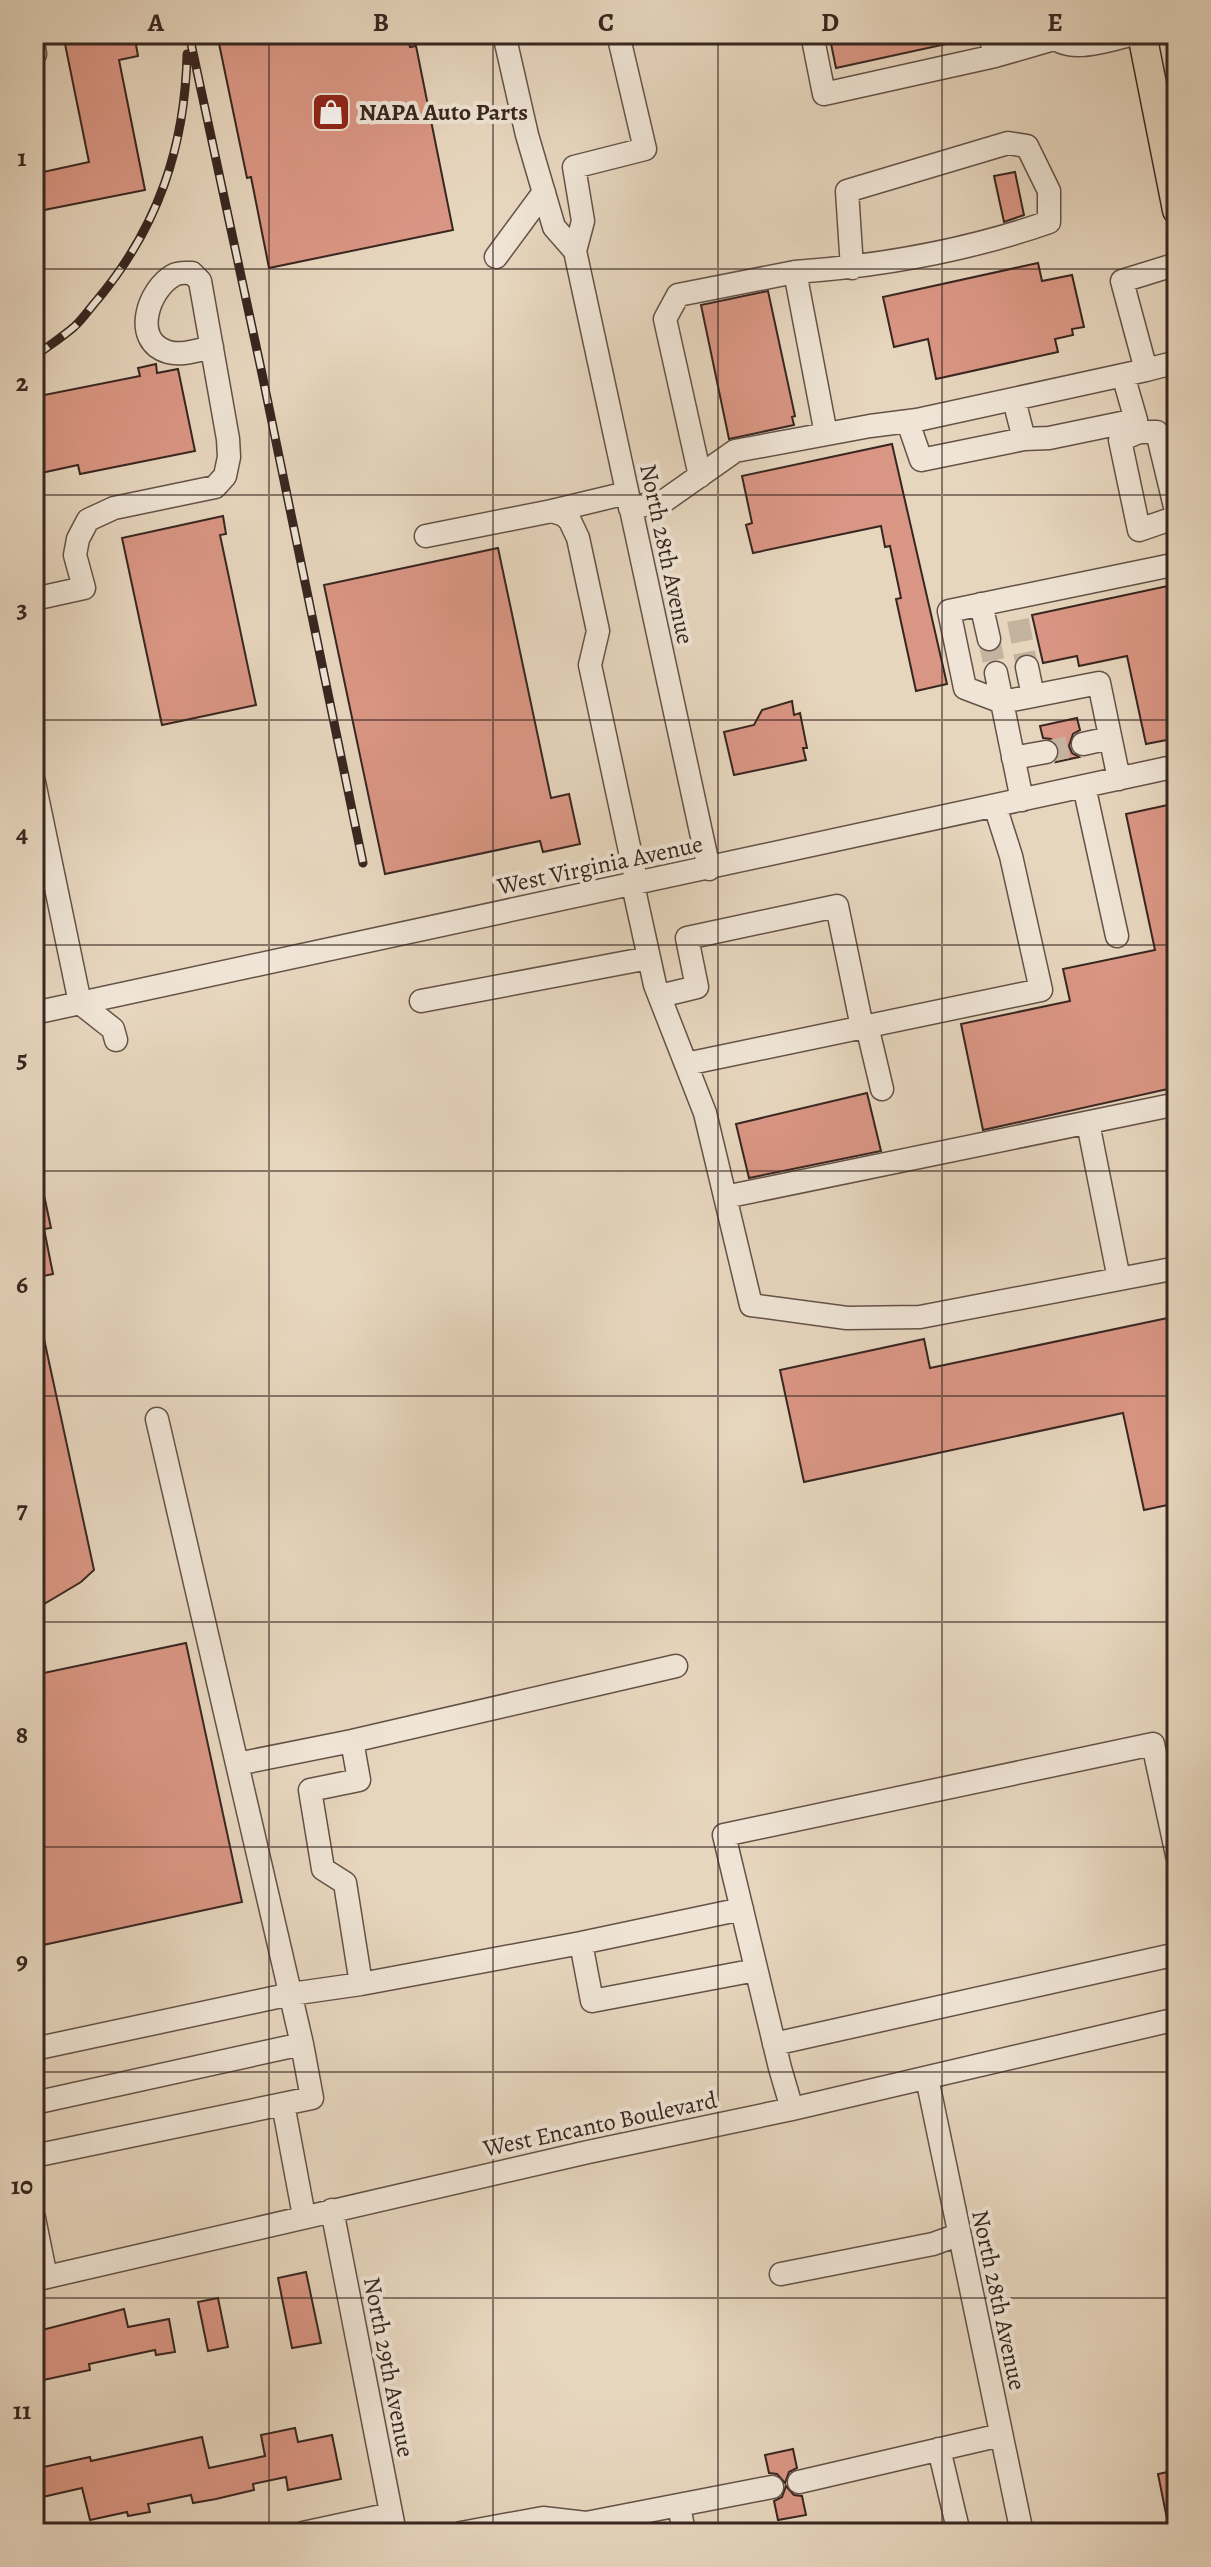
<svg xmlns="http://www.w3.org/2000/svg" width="1211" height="2567" font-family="Alegreya,serif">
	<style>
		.building { fill: #da9684; stroke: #382620; stroke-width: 2 }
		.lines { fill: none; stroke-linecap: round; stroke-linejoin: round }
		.minor-tunnel { stroke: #c4b39e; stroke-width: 22; stroke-dasharray: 22 11; stroke-linecap: butt }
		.minor-casing { stroke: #645248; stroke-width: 25 }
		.major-casing { stroke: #382620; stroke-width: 31 }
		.minor { stroke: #efe4d5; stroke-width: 22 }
		.major { stroke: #e7d6be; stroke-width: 28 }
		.rail-casing { stroke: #382620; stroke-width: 9 }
		.rail { stroke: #efe4d5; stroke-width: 6; stroke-dasharray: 18; stroke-linecap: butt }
		.grid { fill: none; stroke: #382620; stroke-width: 2; stroke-opacity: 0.55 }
		.labels { text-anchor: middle; stroke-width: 8; stroke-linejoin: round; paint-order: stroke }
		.poi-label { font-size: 24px; font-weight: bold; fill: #382620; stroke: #efe4d5; text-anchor: start }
		.street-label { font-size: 24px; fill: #382620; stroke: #efe4d5 }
		.neatline { fill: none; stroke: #382620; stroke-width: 3 }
		.grid-label { font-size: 26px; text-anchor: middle; font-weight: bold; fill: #382620 }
	</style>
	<rect width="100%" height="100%" fill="#e7d6be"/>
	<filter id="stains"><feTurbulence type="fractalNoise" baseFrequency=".0025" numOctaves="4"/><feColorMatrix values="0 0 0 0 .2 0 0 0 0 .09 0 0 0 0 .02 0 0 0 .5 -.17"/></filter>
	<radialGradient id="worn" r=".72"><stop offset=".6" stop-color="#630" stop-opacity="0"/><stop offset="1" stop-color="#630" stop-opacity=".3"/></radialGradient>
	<!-- building -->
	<path class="building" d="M 63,34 L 134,34 L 138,56 L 119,60 L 145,190 L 34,212 L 34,174 L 89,162 Z
		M 217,34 L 407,34 L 410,47 L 416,46 L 453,230 L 269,268 L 251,177 L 247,178 Z
		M 829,34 L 959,34 L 960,41 L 836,68 Z
		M 1015,172 L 1024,215 L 1004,222 L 994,176 Z
		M 1038,263 L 1042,281 L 1072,275 L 1084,327 L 1072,329 L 1073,335 L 1055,339 L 1058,352 L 936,379 L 928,339 L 894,347 L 883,297 Z
		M 768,291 L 795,416 L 792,417 L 794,425 L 729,439 L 701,305 Z
		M 156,364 L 157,373 L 178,369 L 195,451 L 80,474 L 78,465 L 41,473 L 34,439 L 34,397 L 140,376 L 138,368 Z
		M 892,444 L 947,684 L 916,691 L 896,599 L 901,598 L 890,546 L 885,547 L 881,526 L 753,553 L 746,525 L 752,523 L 742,476 Z
		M 223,516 L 226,534 L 220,535 L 256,705 L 162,725 L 122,538 Z
		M 498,548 L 551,798 L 569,794 L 580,844 L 543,852 L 540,841 L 385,874 L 324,585 Z
		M 1177,584 L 1177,738 L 1146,744 L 1127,656 L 1079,666 L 1077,656 L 1043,663 L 1032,615 Z
		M 792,701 L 794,715 L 800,713 L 807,748 L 803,748 L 806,760 L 734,775 L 724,732 L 754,725 L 762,710 Z
		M 1077,718 L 1080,730 L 1073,734 L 1069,746 L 1072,753 L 1079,757 L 1056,762 L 1059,756 L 1060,749 L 1051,739 L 1043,738 L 1040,726 Z
		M 1177,803 L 1177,1087 L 983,1130 L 961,1024 L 1070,1001 L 1063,969 L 1155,950 L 1126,814 Z
		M 867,1093 L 881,1151 L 749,1178 L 736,1124 Z
		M 41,1181 L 51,1228 L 44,1229 L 53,1274 L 34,1278 L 34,1182 Z
		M 1177,1316 L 1177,1503 L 1144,1510 L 1123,1413 L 804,1482 L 780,1370 L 924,1339 L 930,1368 Z
		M 41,1325 L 94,1570 L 81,1582 L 34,1610 L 34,1326 Z
		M 186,1643 L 242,1902 L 34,1947 L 34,1675 Z
		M 306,2272 L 321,2343 L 292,2348 L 278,2278 Z
		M 218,2298 L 228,2347 L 208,2351 L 198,2302 Z
		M 124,2309 L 128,2327 L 169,2319 L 175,2352 L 156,2355 L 155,2350 L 89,2364 L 90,2370 L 34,2382 L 34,2332 Z
		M 295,2428 L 298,2442 L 332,2435 L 341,2479 L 288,2490 L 286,2477 L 253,2484 L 254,2490 L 216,2499 L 193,2503 L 191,2495 L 148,2504 L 150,2512 L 128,2516 L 127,2512 L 90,2520 L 82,2488 L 34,2499 L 34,2469 L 90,2457 L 91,2461 L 202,2437 L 209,2468 L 265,2456 L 261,2435 Z
		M 793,2449 L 797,2468 L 789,2472 L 785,2483 L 777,2474 L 769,2473 L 765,2455 Z
		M 1177,2470 L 1177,2528 L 1169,2529 L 1158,2474 Z
		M 786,2486 L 794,2495 L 802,2496 L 806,2515 L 778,2520 L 774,2501 L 782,2497 Z"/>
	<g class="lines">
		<!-- minor-tunnel -->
		<path class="minor-tunnel" d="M 1018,620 L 1027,667
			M 989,639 L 996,673
			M 1046,752 L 1083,744"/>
		<defs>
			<path id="minor" d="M 504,34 L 527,135 L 554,227 L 575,251
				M 618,34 L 645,149 L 574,167 L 583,221 L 575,251 L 709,869
				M 812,34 L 824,94 L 995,56 L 1054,39
				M 990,34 L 995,56
				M 1051,34 C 1068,56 1111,39 1134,34
				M 34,48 L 35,54
				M 496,257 L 544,192
				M 795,272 C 879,266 969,250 1049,222 L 1049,191 L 1027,146 L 1008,143 L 847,191 L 852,268
				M 1146,370 L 1177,362
				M 908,422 L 921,460 L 1024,439 L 1014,400
				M 1024,439 L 1049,438 L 1136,420 L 1123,375
				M 700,476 L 665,319 L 678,295 L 795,272 L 826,434
				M 630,508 L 664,501 L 735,451 L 870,426 L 917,420 L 1146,370 L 1122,281 L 1177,264
				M 552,511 L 627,493
				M 1177,515 L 1157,432 L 1139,432 L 1120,440 L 1139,530 L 1177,517
				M 426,536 L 552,511 L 564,515 L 570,521 L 578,538 L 598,631 L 590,665 L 637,884
				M 34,599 L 84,588 L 75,555 L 78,539 L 88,520 L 114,508 L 215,487 L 225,476 L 229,457 L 228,439 L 200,281 L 192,273 C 186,273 179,272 174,275 C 148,289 131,341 168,352 C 182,356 198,350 212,347
				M 981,604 L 989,639
				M 1027,667 L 1033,696
				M 996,673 L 1002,702
				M 1002,702 L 965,688 L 949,611 L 1177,564
				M 1083,744 L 1110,738
				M 1013,758 L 1046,752
				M 34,782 L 80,1003 L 113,1029 L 116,1040
				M 1084,786 L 1117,936
				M 1022,800 L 1002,702 L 1099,683 L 1119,779
				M 633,885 L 655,985 L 705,1113 L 751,1305 L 847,1318 L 920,1317 L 1177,1268
				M 660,996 L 697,987 L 687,938 L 837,906 L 862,1027
				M 421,1001 L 649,958
				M 34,1013 L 1177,766
				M 867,1026 L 882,1089
				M 686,1064 L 1041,990 L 1011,856 L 995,806
				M 1088,1123 L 1119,1279
				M 725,1197 L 1177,1104
				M 157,1419 L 302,2044
				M 352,1741 L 359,1780 L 310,1790 L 323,1869 L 345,1883 L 361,1984
				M 237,1764 L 352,1741 L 676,1666
				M 581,1943 L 742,1909
				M 774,2044 L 1177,1954
				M 34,2049 L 291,1994 L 361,1984 L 581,1943 L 592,2001 L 756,1970
				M 927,2078 L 1022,2533
				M 34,2103 L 302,2044 L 312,2098 L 34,2156
				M 283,2104 L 304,2216
				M 792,2109 L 780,2068 L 724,1835 L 1153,1744 L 1177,1855
				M 332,2210 L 395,2533
				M 34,2218 L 46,2277
				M 781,2274 L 933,2244 L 958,2235
				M 34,2280 L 588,2152 L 792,2109 L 1177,2019
				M 939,2449 L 959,2533
				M 799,2482 L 1001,2435
				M 679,2505 L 684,2533
				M 303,2533 L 391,2514
				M 461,2533 L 543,2518 L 586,2523 L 772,2487"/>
			<path id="major" d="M 1142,34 L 1177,210"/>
		</defs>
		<!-- minor casing -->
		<use href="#minor" class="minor-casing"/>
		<!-- major casing -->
		<use href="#major" class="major-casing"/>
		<!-- minor -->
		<use href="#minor" class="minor"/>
		<!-- major -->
		<use href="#major" class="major"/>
		<defs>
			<path id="rail" d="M 189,34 L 261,369 L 363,863
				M 34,357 C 47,347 61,338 74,327 C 83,319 90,308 98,299 C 158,227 185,147 187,54"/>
		</defs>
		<!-- rail casing -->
		<use href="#rail" class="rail-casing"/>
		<!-- rail -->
		<use href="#rail" class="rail"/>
	</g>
	<!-- grid -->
	<path class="grid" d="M 269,34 L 269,2533M 493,34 L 493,2533M 718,34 L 718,2533M 942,34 L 942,2533M 34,269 L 1177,269M 34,495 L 1177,495M 34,720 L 1177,720M 34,945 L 1177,945M 34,1171 L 1177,1171M 34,1396 L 1177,1396M 34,1622 L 1177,1622M 34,1847 L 1177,1847M 34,2072 L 1177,2072M 34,2298 L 1177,2298"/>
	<!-- icons -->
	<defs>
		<symbol id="shop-square" viewBox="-11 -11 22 22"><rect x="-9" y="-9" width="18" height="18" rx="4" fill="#8f2418" stroke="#efe4d5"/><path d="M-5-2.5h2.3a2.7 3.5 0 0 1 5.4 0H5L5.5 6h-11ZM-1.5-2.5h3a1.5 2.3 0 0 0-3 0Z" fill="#fff"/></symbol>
	</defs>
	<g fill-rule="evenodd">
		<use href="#shop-square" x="309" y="90" width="44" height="44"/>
	</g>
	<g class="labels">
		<!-- poi labels -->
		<g class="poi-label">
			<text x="359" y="120">NAPA Auto Parts</text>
		</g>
		<!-- street labels -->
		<g class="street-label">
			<text transform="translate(667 554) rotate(78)" y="8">North 28th Avenue</text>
			<text transform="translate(600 865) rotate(-12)" y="8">West Virginia Avenue</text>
			<text transform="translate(600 2124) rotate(-12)" y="8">West Encanto Boulevard</text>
			<text transform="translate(999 2300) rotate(78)" y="8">North 28th Avenue</text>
			<text transform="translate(389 2367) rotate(79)" y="8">North 29th Avenue</text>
		</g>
	</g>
	<!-- margin -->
	<rect width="1211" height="2567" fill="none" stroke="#e7d6be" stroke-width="88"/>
	<rect x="44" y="44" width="1123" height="2479" class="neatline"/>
	<g class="grid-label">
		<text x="156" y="31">A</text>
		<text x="381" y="31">B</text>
		<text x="606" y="31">C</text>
		<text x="830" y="31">D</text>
		<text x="1055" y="31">E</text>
		<text x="22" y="166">1</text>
		<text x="22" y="391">2</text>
		<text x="22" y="617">3</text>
		<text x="22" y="842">4</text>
		<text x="22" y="1067">5</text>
		<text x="22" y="1293">6</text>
		<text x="22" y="1518">7</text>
		<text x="22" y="1743">8</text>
		<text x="22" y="1969">9</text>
		<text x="22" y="2194">10</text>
		<text x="22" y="2419">11</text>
	</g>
	<rect width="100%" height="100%" filter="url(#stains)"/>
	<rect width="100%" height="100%" fill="url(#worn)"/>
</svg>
